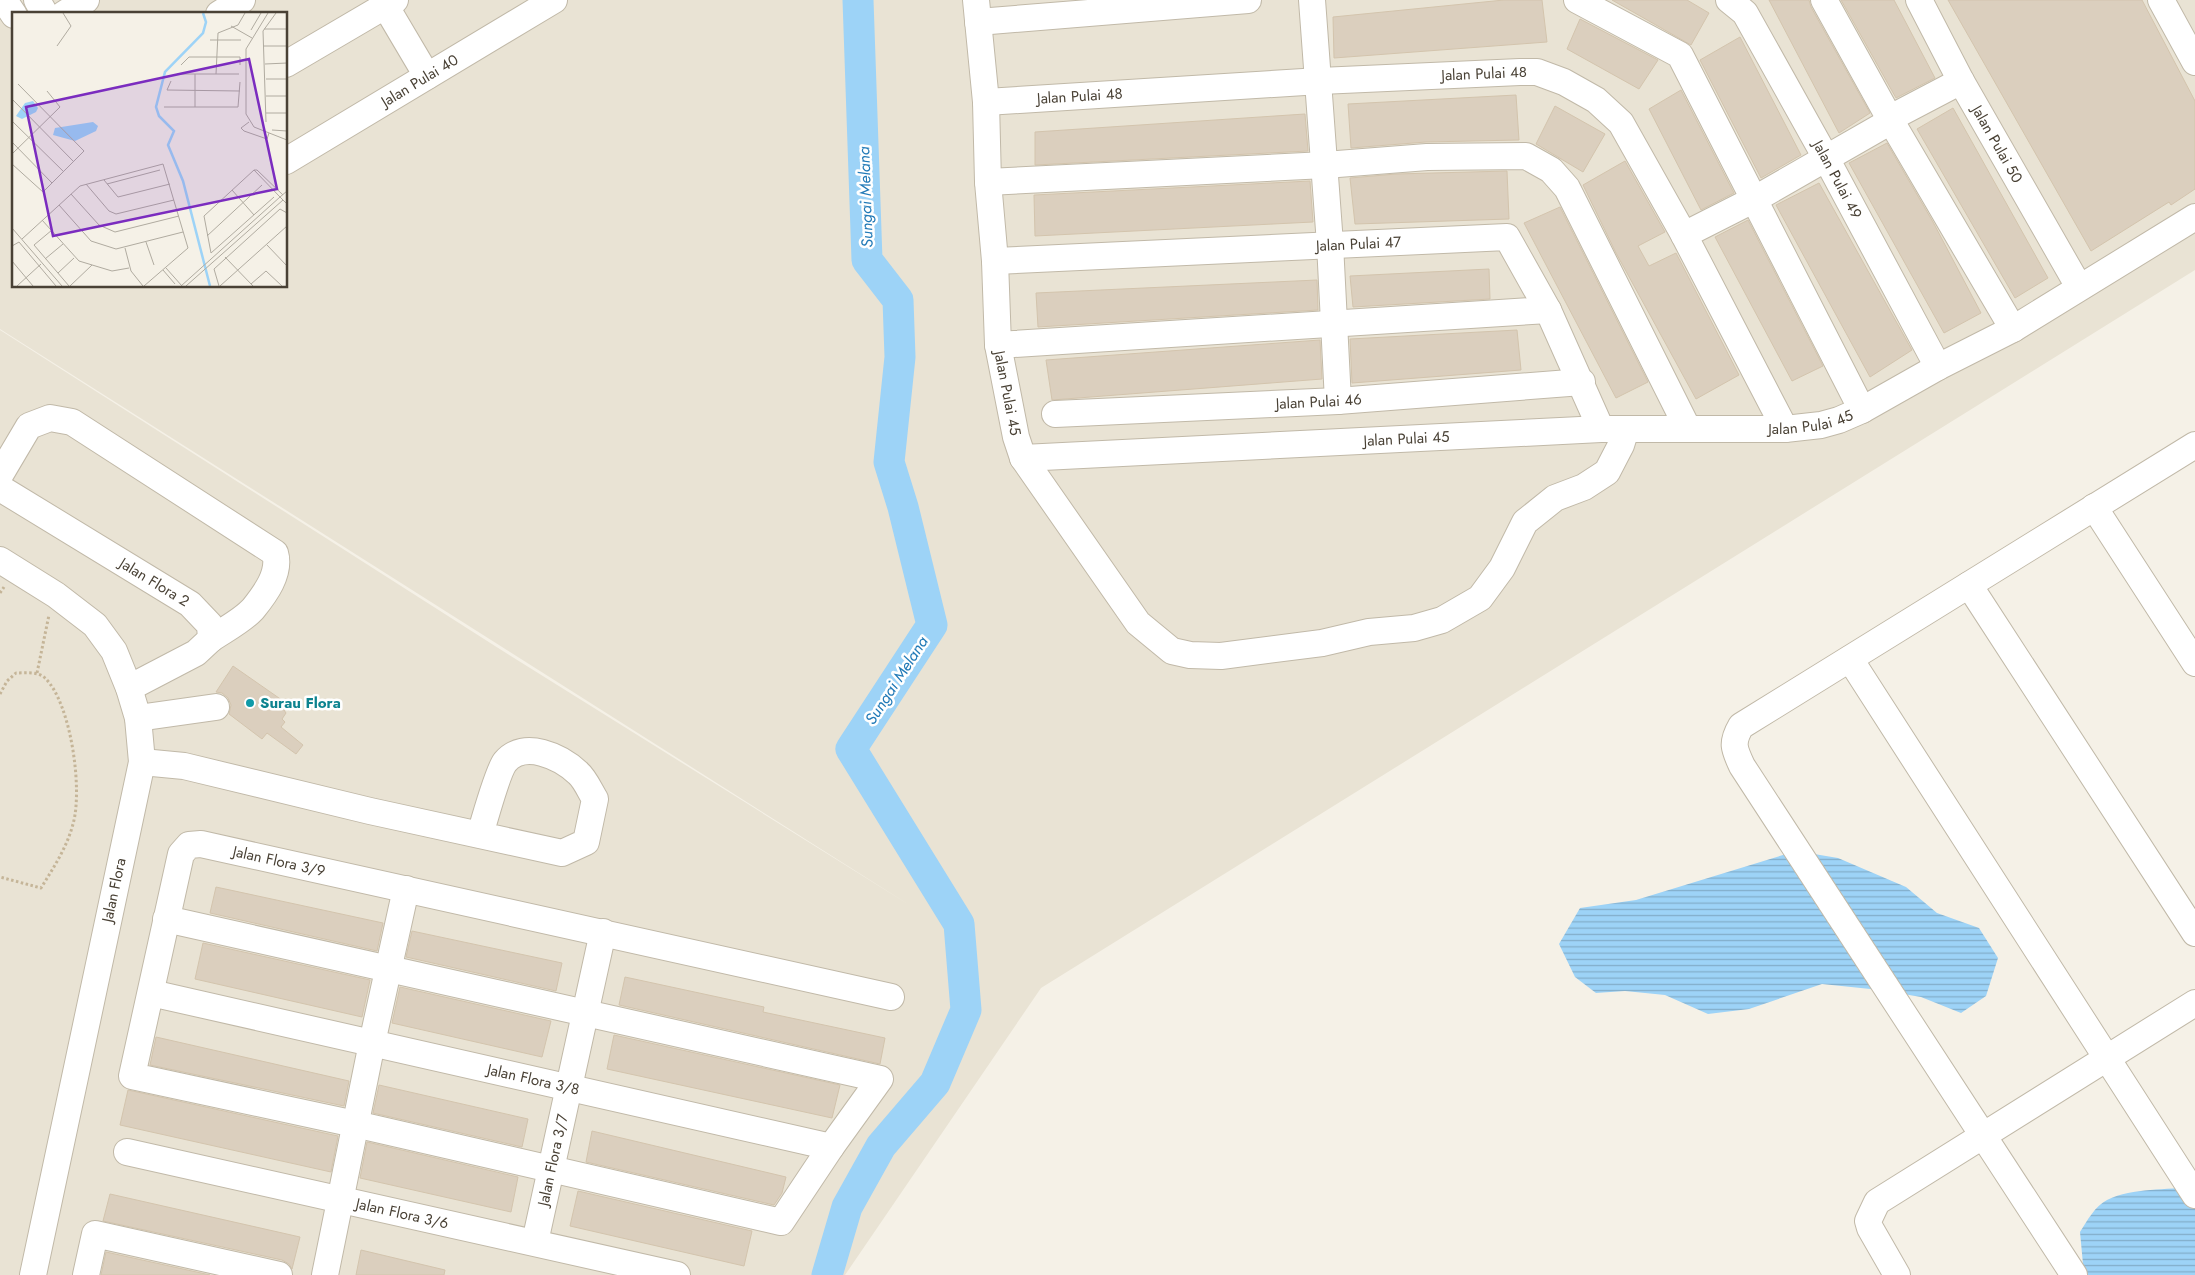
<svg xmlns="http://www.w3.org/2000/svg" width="2195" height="1275" font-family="Jost,sans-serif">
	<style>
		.residential { fill: #e9e3d4; fill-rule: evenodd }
		.water { fill: url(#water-rules) }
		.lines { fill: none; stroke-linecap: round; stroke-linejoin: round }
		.river { stroke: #9dd3f7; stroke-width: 31 }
		.building { fill: #dbcfbe; stroke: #d3c4ad }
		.minor-casing { stroke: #c1b9a8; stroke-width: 28 }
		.path { stroke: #c5b598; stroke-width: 3; stroke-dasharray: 2.5 2.5; stroke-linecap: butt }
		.minor { stroke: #fff; stroke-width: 26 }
		.culture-dot { fill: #0f9aa8; stroke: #fff; stroke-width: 2 }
		.labels { text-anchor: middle; stroke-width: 5; stroke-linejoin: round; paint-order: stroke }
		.street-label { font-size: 15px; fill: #494135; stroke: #fff }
		.culture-label { font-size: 15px; font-weight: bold; fill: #0d838f; stroke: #fff; text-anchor: start }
		.water-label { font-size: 16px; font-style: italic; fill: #227ab7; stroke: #fff }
		.inset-river { fill: none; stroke: #9dd3f7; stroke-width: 2.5 }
		.inset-road { fill: none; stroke: #b0aba0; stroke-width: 1 }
		.view { fill: #7b2cbf; fill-opacity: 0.15; stroke: #7b2cbf; stroke-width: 2.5 }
		.inset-edge { fill: none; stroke: #494135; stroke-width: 2.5 }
	</style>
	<defs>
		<pattern id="water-rules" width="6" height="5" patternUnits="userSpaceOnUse" patternTransform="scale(1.25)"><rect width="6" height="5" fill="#9dd3f7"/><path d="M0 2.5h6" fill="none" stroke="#82adc9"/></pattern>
	</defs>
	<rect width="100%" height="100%" fill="#f5f1e7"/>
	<!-- residential -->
	<path class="residential" d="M 0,0 L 2195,0 L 2195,270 L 1041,988 L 845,1275 L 0,1275 L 0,330 L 495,646 L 911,906 L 0,329 ZM 14,14 L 286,14 L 286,286 L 14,286 Z"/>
	<!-- water -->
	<path class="water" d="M 1796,851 L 1838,858 L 1906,887 L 1937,913 L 1979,928 L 1998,958 L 1986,996 L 1961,1013 L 1921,997 L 1880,990 L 1822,984 L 1749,1009 L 1708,1014 L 1665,995 L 1625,991 L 1596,993 L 1575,977 L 1559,944 L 1580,908 L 1636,900 Z
		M 2195,1186 L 2195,1275 L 2084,1275 L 2080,1232 C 2087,1221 2095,1206 2107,1200 C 2134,1187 2166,1191 2195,1186 Z"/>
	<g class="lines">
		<!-- river -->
		<path class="river" d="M 827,1275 L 847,1207 L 881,1146 L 935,1083 L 966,1010 L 959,924 L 851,749 L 932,625 L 903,507 L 889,462 L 900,357 L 898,300 L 867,260 L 858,0"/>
	</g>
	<!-- building -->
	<path class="building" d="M 1504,0 L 1542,0 L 1547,42 L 1334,58 L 1333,17 Z
		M 1612,0 L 1687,0 L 1709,13 L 1691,45 Z
		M 1769,0 L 1809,0 L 1811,7 L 1870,113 L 1839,133 Z
		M 1841,0 L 1894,0 L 1935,78 L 1896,98 Z
		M 1948,0 L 2142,0 L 2195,101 L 2195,189 L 2171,205 L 2169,202 L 2091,251 Z
		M 1580,19 L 1658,60 L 1639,89 L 1567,49 Z
		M 1740,37 L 1801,155 L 1761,178 L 1700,60 Z
		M 1681,90 L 1734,193 L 1701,210 L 1649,109 Z
		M 1516,95 L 1519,140 L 1426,142 L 1351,148 L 1348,104 Z
		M 1555,106 L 1605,134 L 1583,172 L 1536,144 Z
		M 1953,108 L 2048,278 L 2015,298 L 1917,129 Z
		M 1305,114 L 1308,151 L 1035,165 L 1035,132 Z
		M 1887,143 L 1933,222 L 1981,313 L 1944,333 L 1849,163 Z
		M 1625,161 L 1665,232 L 1638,246 L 1649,266 L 1676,253 L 1739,375 L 1696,399 L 1616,253 L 1583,185 Z
		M 1507,171 L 1509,219 L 1355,224 L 1350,178 L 1396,174 Z
		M 1310,181 L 1313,222 L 1035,236 L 1034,195 Z
		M 1819,183 L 1912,350 L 1870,377 L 1776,205 Z
		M 1560,207 L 1648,382 L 1616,398 L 1524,223 Z
		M 1748,220 L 1823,366 L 1792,381 L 1715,237 Z
		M 1489,269 L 1490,299 L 1353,307 L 1350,276 Z
		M 1317,280 L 1318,310 L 1038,327 L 1036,293 Z
		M 1517,330 L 1521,370 L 1352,383 L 1350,339 Z
		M 1320,340 L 1322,379 L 1078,398 L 1052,400 L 1046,360 Z
		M 233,666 L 289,705 L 284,710 L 286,713 L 282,719 L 285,722 L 281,727 L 303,745 L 296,754 L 267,733 L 262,739 L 229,714 L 231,705 L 228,698 L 222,693 L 216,692 Z
		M 216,887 L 383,923 L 377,951 L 210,913 Z
		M 412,931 L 562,963 L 556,991 L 406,957 Z
		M 203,943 L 370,980 L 362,1017 L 195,979 Z
		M 625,977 L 764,1007 L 763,1012 L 885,1038 L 880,1064 L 619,1005 Z
		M 400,987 L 551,1021 L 542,1057 L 392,1023 Z
		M 614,1035 L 840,1085 L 832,1118 L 607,1069 Z
		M 156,1037 L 349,1081 L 344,1106 L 150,1065 Z
		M 379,1085 L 528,1119 L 522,1147 L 373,1113 Z
		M 128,1090 L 338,1136 L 331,1172 L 120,1125 Z
		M 592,1131 L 786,1177 L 782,1193 L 774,1205 L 586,1162 Z
		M 367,1142 L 518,1177 L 511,1212 L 360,1178 Z
		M 578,1191 L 752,1231 L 744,1266 L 570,1226 Z
		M 110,1194 L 300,1237 L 292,1269 L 289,1264 L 282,1260 L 103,1221 Z
		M 361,1250 L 445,1270 L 444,1275 L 356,1275 Z
		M 106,1252 L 210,1275 L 101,1275 Z"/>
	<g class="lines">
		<defs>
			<g id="minor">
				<path d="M 4,0 L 14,15"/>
				<path d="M 37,0 L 45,14"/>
				<path d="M 382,0 L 427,76"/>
				<path id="s1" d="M 976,0 L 986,102 L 988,182 L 995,261 L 998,345 L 1016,437 L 1023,458 L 1138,623 L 1172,651 L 1190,655 L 1221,656 L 1322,643 L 1369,632 L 1414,628 L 1442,620 L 1480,598 L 1502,568 L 1525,522 L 1555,498 L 1584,487 L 1607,472 L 1621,445 L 1626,429"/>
				<path d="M 1312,0 L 1330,244 L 1338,401"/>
				<path d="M 1577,0 L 1680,55 L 1862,410"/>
				<path id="s2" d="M 1729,0 L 1745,13 L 1826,158 L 1938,367"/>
				<path d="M 1824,0 L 1891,121 L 2013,329"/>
				<path id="s3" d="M 1919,0 L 1961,81 L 2079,287"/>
				<path d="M 2161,0 L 2195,62"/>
				<path d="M 64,14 L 86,0"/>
				<path d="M 219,14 L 242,0"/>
				<path d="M 978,22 L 1248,0"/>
				<path d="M 286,64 L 395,0"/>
				<path id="s4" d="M 986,102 L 1320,81 L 1520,72 L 1537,72 L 1564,82 L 1596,100 L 1621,123 L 1684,235 L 1785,429"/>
				<path id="s5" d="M 286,161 L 554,0"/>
				<path d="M 988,182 L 1325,165 L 1427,157 L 1526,156 L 1551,170 L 1567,188 L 1688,429"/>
				<path d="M 1684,235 L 1755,199 L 1891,121 L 1900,113 L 1961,81"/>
				<path id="s6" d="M 995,261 L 1507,237 L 1548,310 L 1601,429"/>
				<path d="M 998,345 L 1548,310"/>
				<path id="s7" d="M 1055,414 L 1338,401 L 1582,382"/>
				<path id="s8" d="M 1023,458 L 1601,429 L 1785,429 L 1821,425 L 1839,420 L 1862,410 L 1938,367 L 2013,329 L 2195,217"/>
				<path d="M 0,475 L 29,426 L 50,418 L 72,422 L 275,553 C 281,573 265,594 253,609 C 242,621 224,630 211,639"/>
				<path id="s9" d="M 0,488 L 190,604 L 210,625 L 211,639 L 196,653 L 129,688"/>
				<path d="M 2094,507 L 2195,663"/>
				<path d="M 0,560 L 56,595 L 95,625 L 114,651 L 129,688 L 138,718 L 142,762 L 33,1275"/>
				<path d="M 1969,585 L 2195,933"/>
				<path d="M 1850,659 L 2195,1195"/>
				<path d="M 138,718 L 216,707"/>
				<path d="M 142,762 L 184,766 L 370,811 L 562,853 L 586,842 L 595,799 C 590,791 585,779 578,773 C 561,757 524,739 505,762 C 498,771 484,821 480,835"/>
				<path d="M 166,919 L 880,1079 L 831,1147"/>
				<path id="s10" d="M 151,993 L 831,1147 L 781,1222 L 355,1124 L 132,1076 L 181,854 L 189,845 L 201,844 L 891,997"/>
				<path id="s11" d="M 127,1152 L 677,1275"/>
				<path id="s12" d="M 535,1242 L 603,932"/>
				<path d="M 86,1275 L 95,1234 L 279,1275"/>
				<path d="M 325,1275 L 372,1043 L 406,889"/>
				<path d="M 1897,1275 L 1870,1228 L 1868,1221 L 1877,1202 L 2195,1003"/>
				<path d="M 2074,1275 L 1742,766 C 1734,749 1731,743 1741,726 L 2195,445"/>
			</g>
		</defs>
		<!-- minor casing -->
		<use href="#minor" class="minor-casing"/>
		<!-- path -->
		<path class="path" d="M 0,593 L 4,587
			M 37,673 L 49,615
			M 0,694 L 7,681 L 16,673 C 25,673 38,671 45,678 C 71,703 83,790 73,824 C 67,847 54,867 41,888 L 0,877"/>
		<!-- minor -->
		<use href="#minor" class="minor"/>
	</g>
	<!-- markers -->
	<circle class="culture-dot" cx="250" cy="703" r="5"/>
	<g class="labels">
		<!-- street labels -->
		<g class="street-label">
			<text dy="5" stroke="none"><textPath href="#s4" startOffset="499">Jalan Pulai 48</textPath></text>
			<text dy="5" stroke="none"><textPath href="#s5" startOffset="156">Jalan Pulai 40</textPath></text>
			<text dy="5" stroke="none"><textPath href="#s4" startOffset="94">Jalan Pulai 48</textPath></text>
			<text dy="5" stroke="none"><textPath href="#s3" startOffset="164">Jalan Pulai 50</textPath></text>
			<text dy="5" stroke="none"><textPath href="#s2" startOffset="211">Jalan Pulai 49</textPath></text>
			<text dy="5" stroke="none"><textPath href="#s6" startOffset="364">Jalan Pulai 47</textPath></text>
			<text dy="5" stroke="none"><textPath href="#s1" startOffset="395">Jalan Pulai 45</textPath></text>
			<text dy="5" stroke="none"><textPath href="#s7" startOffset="264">Jalan Pulai 46</textPath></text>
			<text dy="5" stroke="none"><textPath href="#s8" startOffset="789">Jalan Pulai 45</textPath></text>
			<text dy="5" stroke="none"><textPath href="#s8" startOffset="384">Jalan Pulai 45</textPath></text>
			<text dy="5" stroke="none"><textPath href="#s9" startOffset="181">Jalan Flora 2</textPath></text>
			<text dy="5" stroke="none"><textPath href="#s10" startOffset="1784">Jalan Flora 3/9</textPath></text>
			<text transform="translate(114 890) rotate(-78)" y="5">Jalan Flora</text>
			<text dy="5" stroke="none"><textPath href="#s10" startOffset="392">Jalan Flora 3/8</textPath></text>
			<text dy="5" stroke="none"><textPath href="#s12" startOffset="84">Jalan Flora 3/7</textPath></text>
			<text dy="5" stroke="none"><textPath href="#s11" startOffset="282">Jalan Flora 3/6</textPath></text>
		</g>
		<!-- culture labels -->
		<g class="culture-label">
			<text x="260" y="708">Surau Flora</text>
		</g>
		<!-- water labels -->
		<g class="water-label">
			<text transform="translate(865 197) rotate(-92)" y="6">Sungai Melana</text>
			<text transform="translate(896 680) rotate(-57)" y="6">Sungai Melana</text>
		</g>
	</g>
	<!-- overview -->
	<g transform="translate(12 12)">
		<rect width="275" height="275" fill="#f5f1e7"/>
		<path d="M 21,89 L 26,96 L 24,100 L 10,107 L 4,104 L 13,91 ZM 81,110 L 86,114 L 84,119 L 63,129 L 41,123 L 43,116 Z" fill="#9dd3f7"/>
		<path class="inset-river" d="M 191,1 L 194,10 L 191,21 L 153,60 L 144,95 L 147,104 L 162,119 L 156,133 L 171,169 L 198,274"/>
		<path class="inset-road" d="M 256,1 L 234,37 L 234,102 L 242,115 L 275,128M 219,14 L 240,26M 252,17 L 275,17M 239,18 L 249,1M 198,28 L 229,28M 45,34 L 59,14 L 51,1M 251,34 L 275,34M 253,52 L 275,51M 169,53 L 177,45 L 228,45 L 228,53M 165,62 L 227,62M 204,62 L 206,21 L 226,13 L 233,1M 254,67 L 275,67M 159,69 L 155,78 L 228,79M 254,84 L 275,84M 0,87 L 62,150M 152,95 L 226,95 L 228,70M 183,95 L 183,62M 254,101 L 275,101M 0,109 L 52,160M 237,110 L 229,116 L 232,119 L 255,127 L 257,121M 254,110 L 251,19 L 264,1M 260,118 L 275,119M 0,130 L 40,171M 0,142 L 48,95 L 35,79M 0,152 L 31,180 L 72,139 L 6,72M 242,158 L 192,204 L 199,241 L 262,185M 242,158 L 245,158 L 271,183M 92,168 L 106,185 L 158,172M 74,172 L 97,199 L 104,202 L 162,188M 95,172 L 148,158M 220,178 L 242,203M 275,179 L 268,185 L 275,192M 59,182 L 87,213 L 103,220 L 167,204M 47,193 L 79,229 L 104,237 L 171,220M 30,208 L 67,249 L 100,259 L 117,256M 0,216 L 50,274M 40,218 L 22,233 L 57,274M 195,224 L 250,173M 10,227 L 68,174 L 151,152 L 176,236 L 132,274M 134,230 L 142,253M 255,233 L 275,254M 0,234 L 7,230 L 44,274M 113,236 L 119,259 L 131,274M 213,245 L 241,274M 33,247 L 51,232M 0,249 L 21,274M 154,256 L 170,274M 151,258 L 163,272M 46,261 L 62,246M 239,272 L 254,259 L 270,274M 5,274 L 29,252M 58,274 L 80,253M 169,274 L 268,185 L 242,158M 174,274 L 271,188M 207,274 L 202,257 L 268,197 L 275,201M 208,274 L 275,214"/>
		<path class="view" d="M 237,47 L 265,177 L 41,224 L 14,95 Z"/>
		<rect width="275" height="275" class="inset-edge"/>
	</g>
</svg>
